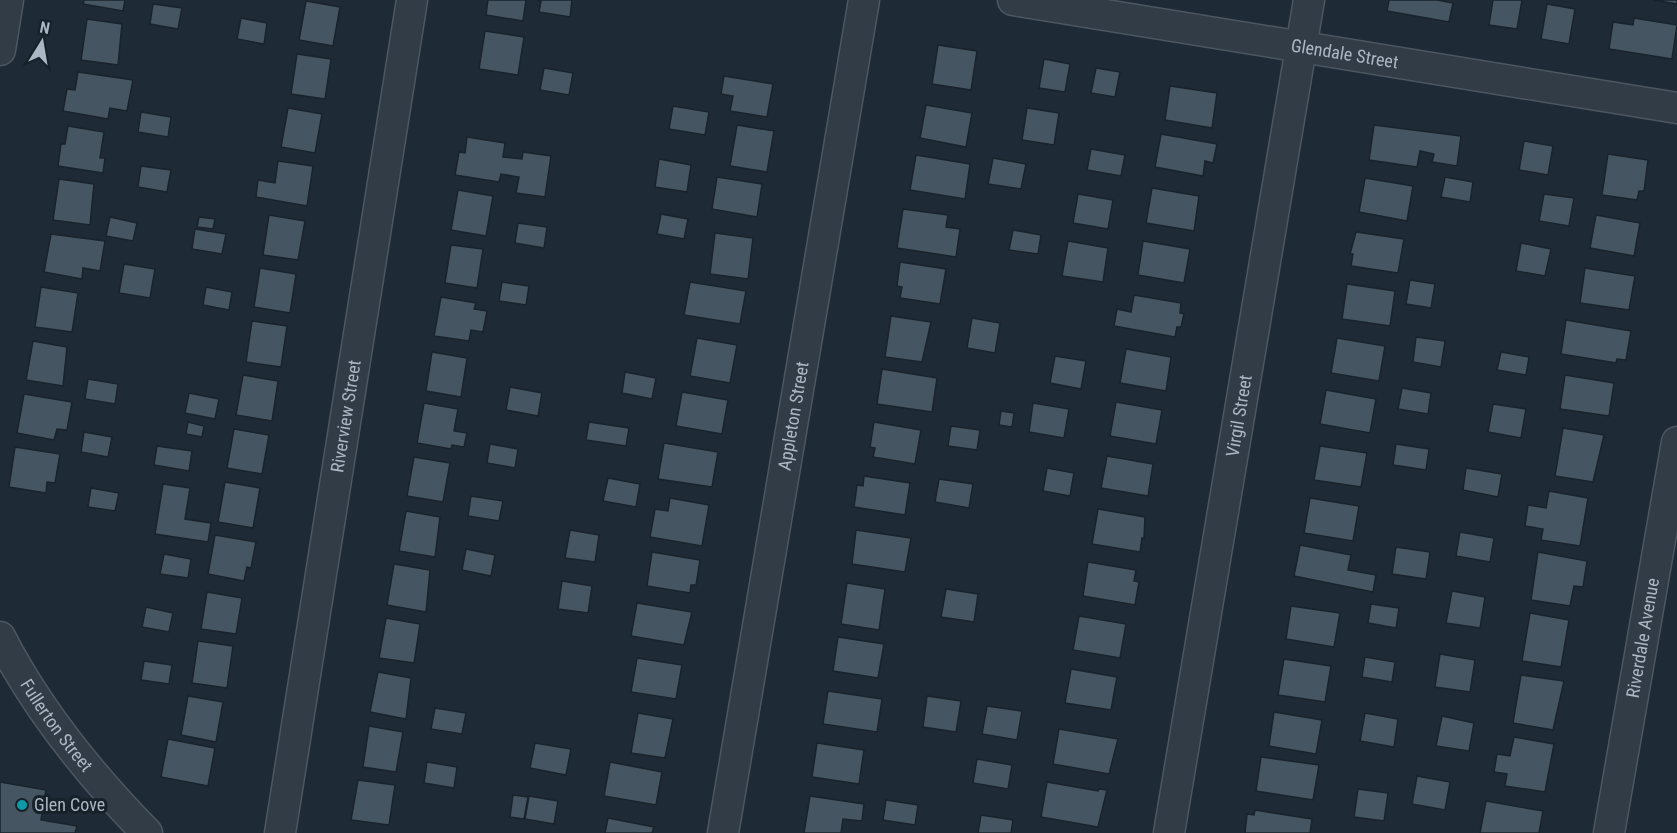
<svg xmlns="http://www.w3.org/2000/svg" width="1677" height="833" font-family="'Roboto Condensed',sans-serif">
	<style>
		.building { fill: #455562; stroke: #19232c; stroke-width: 1.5 }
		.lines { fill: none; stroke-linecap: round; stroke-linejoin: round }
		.minor-casing { stroke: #4c5761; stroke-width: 33 }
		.minor { stroke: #313c46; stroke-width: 30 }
		.culture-dot { fill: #0f9aa8; stroke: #17212a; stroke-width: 2 }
		.labels { text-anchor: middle; stroke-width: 6; stroke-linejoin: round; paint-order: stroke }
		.street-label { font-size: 18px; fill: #abb7c4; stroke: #17212a }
		.poi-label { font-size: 18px; fill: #abb7c4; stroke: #17212a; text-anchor: start }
	</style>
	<rect width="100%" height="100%" fill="#1e2a35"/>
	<!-- building -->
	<path class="building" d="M 84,0 L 125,0 L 123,11 L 83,4 Z
		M 488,0 L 526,0 L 523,21 L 486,15 Z
		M 537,0 L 572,0 L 570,17 L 539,12 L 541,1 Z
		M 1389,0 L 1437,0 L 1453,3 L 1449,22 L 1387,11 Z
		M 1493,0 L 1522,0 L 1517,29 L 1489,25 Z
		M 1654,0 L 1677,0 L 1677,4 Z
		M 306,1 L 340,7 L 333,46 L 299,40 Z
		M 153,4 L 182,8 L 178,29 L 150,24 Z
		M 1547,4 L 1575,9 L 1569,44 L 1541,39 Z
		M 241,18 L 267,23 L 264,44 L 237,39 Z
		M 1634,18 L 1677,25 L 1672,59 L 1609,49 L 1613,22 L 1633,25 Z
		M 87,19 L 122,24 L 118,65 L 81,60 Z
		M 485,31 L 524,37 L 518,75 L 479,69 Z
		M 938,45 L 977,51 L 971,90 L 932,84 Z
		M 297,54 L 331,59 L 325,99 L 291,94 Z
		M 1044,59 L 1070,64 L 1065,92 L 1039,88 Z
		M 544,68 L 573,73 L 569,95 L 540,90 Z
		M 1096,68 L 1120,72 L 1115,97 L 1091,93 Z
		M 78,72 L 133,80 L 127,111 L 110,108 L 108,119 L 63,111 L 67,89 L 75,90 Z
		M 724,76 L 773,84 L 767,117 L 730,111 L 733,96 L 721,94 Z
		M 1170,86 L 1217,93 L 1212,128 L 1165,120 Z
		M 926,105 L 972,113 L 966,147 L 920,138 Z
		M 673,106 L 709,112 L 705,135 L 669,129 Z
		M 288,108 L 322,114 L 315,153 L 281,147 Z
		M 1027,108 L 1059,113 L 1054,145 L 1022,140 Z
		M 141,112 L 171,117 L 168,137 L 138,132 Z
		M 737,125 L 774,131 L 767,172 L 730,166 Z
		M 1374,125 L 1461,136 L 1457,166 L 1432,162 L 1434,154 L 1420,151 L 1417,167 L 1369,160 Z
		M 68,126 L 104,132 L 100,158 L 105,158 L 103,173 L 58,166 L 61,144 L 65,144 Z
		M 1161,134 L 1217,144 L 1213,163 L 1205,161 L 1203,176 L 1155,167 Z
		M 467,137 L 505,143 L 503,157 L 522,159 L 523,152 L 551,156 L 545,197 L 516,193 L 519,177 L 501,174 L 499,182 L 455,175 L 459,152 L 465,153 Z
		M 1524,141 L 1553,146 L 1548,175 L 1519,170 Z
		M 1091,149 L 1125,155 L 1121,176 L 1087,170 Z
		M 1608,154 L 1648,160 L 1644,191 L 1639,191 L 1637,200 L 1602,195 Z
		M 916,155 L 970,164 L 965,199 L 910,190 Z
		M 993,158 L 1026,164 L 1021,189 L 988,184 Z
		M 659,159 L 691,165 L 687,192 L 655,187 Z
		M 278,161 L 313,166 L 307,206 L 256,197 L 258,180 L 275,183 Z
		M 141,166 L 171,170 L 167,192 L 138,187 Z
		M 717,177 L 762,184 L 757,217 L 712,209 Z
		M 1445,177 L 1473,182 L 1470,202 L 1441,197 Z
		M 1365,178 L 1413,186 L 1407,221 L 1359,212 Z
		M 59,179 L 94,184 L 90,225 L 53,220 Z
		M 1152,188 L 1199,196 L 1194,231 L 1146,223 Z
		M 458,190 L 493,196 L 486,236 L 451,230 Z
		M 1078,194 L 1113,200 L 1108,229 L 1073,223 Z
		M 1544,194 L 1574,198 L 1569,226 L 1539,221 Z
		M 903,209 L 948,215 L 946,227 L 960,229 L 956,257 L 897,248 Z
		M 661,214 L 688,219 L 684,239 L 657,234 Z
		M 269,215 L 305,221 L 298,260 L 263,255 Z
		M 1596,215 L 1640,223 L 1634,256 L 1590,248 Z
		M 110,217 L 137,223 L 133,241 L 106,236 Z
		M 199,217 L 215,219 L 213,229 L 197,227 Z
		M 518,223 L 547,227 L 544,248 L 515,243 Z
		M 195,229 L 226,234 L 222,254 L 192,249 Z
		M 1013,230 L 1041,235 L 1038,254 L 1009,250 Z
		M 1356,232 L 1404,239 L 1398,273 L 1351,266 L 1353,254 L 1350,254 Z
		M 715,233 L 753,238 L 748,279 L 710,274 Z
		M 51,234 L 105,241 L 100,271 L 83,268 L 82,279 L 44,272 Z
		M 1068,241 L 1108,248 L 1103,282 L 1062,276 Z
		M 1143,241 L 1190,249 L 1184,283 L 1138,275 Z
		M 1521,243 L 1551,249 L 1545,276 L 1516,271 Z
		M 451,245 L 483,249 L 477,288 L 445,283 Z
		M 900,262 L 946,269 L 940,304 L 900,298 L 902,287 L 897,286 Z
		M 124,264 L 155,269 L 150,298 L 119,293 Z
		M 260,268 L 296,274 L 290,313 L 254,307 Z
		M 1585,268 L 1635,276 L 1629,310 L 1580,303 Z
		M 1410,280 L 1435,284 L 1431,308 L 1406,304 Z
		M 502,282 L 529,286 L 526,305 L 499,301 Z
		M 690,282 L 746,291 L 740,324 L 684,315 Z
		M 1347,284 L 1395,291 L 1390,326 L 1342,319 Z
		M 41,287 L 78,293 L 72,332 L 35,327 Z
		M 206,287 L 232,292 L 229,310 L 203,305 Z
		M 1134,295 L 1181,303 L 1180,313 L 1184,314 L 1181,327 L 1177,327 L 1175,337 L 1114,326 L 1117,309 L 1131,312 Z
		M 441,297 L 476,303 L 474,309 L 487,311 L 483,332 L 471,330 L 469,341 L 434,336 Z
		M 891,316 L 931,322 L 922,362 L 885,357 Z
		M 972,318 L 1000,323 L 995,353 L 967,348 Z
		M 1566,320 L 1631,331 L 1626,360 L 1617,359 L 1616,363 L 1561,354 Z
		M 252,321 L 287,326 L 281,367 L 246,362 Z
		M 1416,337 L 1445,341 L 1441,367 L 1413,362 Z
		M 697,338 L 737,345 L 730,383 L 690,376 Z
		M 1337,338 L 1385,346 L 1379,381 L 1331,373 Z
		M 33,341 L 67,347 L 63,386 L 26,380 Z
		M 1126,349 L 1171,357 L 1166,391 L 1120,383 Z
		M 432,352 L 467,358 L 461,397 L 426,391 Z
		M 1501,352 L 1529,357 L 1526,375 L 1497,370 Z
		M 1055,356 L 1086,361 L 1081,389 L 1050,383 Z
		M 882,369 L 937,378 L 932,412 L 877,404 Z
		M 625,372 L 656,378 L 652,399 L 622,393 Z
		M 243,375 L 278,381 L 272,421 L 236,415 Z
		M 1565,375 L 1614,383 L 1609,416 L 1560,409 Z
		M 88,379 L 118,384 L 115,404 L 85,399 Z
		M 510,387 L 542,393 L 538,416 L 506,410 Z
		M 1402,388 L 1431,393 L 1428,414 L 1398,409 Z
		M 1326,390 L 1376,399 L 1370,433 L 1320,424 Z
		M 682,392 L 728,400 L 722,434 L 676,426 Z
		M 189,393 L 219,399 L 215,419 L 185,413 Z
		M 24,394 L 72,402 L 67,430 L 57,429 L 54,440 L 17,433 Z
		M 1116,402 L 1162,410 L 1156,444 L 1110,436 Z
		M 424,403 L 458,409 L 454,431 L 467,433 L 464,447 L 452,445 L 451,449 L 417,443 Z
		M 1033,403 L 1069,409 L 1064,438 L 1029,432 Z
		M 1493,404 L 1526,409 L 1521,438 L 1488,432 Z
		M 1001,411 L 1014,413 L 1012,427 L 999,425 Z
		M 188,422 L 204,426 L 202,437 L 186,434 Z
		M 589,422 L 629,428 L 626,446 L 586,440 Z
		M 874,422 L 921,430 L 915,464 L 873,457 L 875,448 L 870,447 Z
		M 951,426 L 980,430 L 977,450 L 948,446 Z
		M 1563,428 L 1604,435 L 1593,482 L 1555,476 Z
		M 234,429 L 269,435 L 262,474 L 227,468 Z
		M 84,432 L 112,437 L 108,457 L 81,452 Z
		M 664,443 L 718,452 L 712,487 L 658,479 Z
		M 490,444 L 518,449 L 515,468 L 487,463 Z
		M 1396,444 L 1429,449 L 1426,470 L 1393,465 Z
		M 157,446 L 192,451 L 189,471 L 154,465 Z
		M 1320,446 L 1367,453 L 1361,487 L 1314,480 Z
		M 15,447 L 60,454 L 55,483 L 47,482 L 46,493 L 9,487 Z
		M 1107,456 L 1153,464 L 1148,496 L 1101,488 Z
		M 414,457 L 450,463 L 443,502 L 407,496 Z
		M 1047,468 L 1074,473 L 1070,496 L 1043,491 Z
		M 1466,468 L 1502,474 L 1498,497 L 1463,490 Z
		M 864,476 L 910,483 L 905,515 L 854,507 L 857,485 L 863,486 Z
		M 608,478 L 640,484 L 636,507 L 603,501 Z
		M 939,479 L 973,484 L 969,508 L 935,502 Z
		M 225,482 L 260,488 L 253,528 L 218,522 Z
		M 163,484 L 190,488 L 185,519 L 211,523 L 208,542 L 155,534 Z
		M 91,488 L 119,493 L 115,511 L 88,507 Z
		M 1549,491 L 1588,498 L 1580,546 L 1541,540 L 1543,529 L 1525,526 L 1528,505 L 1546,508 Z
		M 471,496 L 503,501 L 499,521 L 468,516 Z
		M 670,498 L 709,505 L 702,546 L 650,537 L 655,509 L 668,511 Z
		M 1310,498 L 1359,506 L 1353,541 L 1304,533 Z
		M 1098,509 L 1145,517 L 1144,539 L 1142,538 L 1140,552 L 1092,544 Z
		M 406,511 L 440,517 L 435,557 L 399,551 Z
		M 570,530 L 599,535 L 595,562 L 565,558 Z
		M 856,530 L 911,538 L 905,572 L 852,564 Z
		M 1460,532 L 1494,538 L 1490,562 L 1456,556 Z
		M 215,535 L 256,542 L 251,568 L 247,567 L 244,581 L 208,574 Z
		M 1300,545 L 1351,555 L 1348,570 L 1376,575 L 1373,592 L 1294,576 Z
		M 1396,547 L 1430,552 L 1426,579 L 1392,574 Z
		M 466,549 L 495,555 L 491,576 L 462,570 Z
		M 652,552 L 700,560 L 696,585 L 691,585 L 690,593 L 647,586 Z
		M 1538,552 L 1587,561 L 1583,587 L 1574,586 L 1570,606 L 1531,600 Z
		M 164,554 L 191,559 L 188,578 L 160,574 Z
		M 1088,562 L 1136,570 L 1134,581 L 1139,582 L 1135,605 L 1083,596 Z
		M 394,564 L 430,570 L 426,612 L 387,605 Z
		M 562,581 L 592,586 L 588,613 L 558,609 Z
		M 847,583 L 885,589 L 879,630 L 841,624 Z
		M 946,589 L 978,594 L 974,622 L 941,617 Z
		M 1452,591 L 1485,597 L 1480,628 L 1446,623 Z
		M 207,592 L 242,598 L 236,634 L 201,629 Z
		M 637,603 L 692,612 L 684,645 L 631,636 Z
		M 1371,604 L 1399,608 L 1396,628 L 1368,623 Z
		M 1291,606 L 1340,613 L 1334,647 L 1286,639 Z
		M 146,607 L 173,613 L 169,632 L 142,627 Z
		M 1530,613 L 1569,620 L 1561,667 L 1522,661 Z
		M 1079,616 L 1126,624 L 1120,658 L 1073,650 Z
		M 386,618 L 420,624 L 414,663 L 379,658 Z
		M 838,637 L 884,644 L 878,678 L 833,671 Z
		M 198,641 L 233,646 L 227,688 L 192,683 Z
		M 1440,654 L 1475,660 L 1470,692 L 1435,687 Z
		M 1365,657 L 1395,662 L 1392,682 L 1362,677 Z
		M 637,658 L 682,665 L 676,699 L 631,692 Z
		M 1284,659 L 1331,666 L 1325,702 L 1278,695 Z
		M 144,661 L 172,665 L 169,684 L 141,680 Z
		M 1071,669 L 1117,677 L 1111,710 L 1065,703 Z
		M 378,672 L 411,678 L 406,719 L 370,712 Z
		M 1521,675 L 1564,681 L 1553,730 L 1513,723 Z
		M 828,691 L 882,699 L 877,732 L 823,724 Z
		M 188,696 L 223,702 L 216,742 L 181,735 Z
		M 927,696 L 961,701 L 956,732 L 923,727 Z
		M 987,706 L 1022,711 L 1017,740 L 982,734 Z
		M 435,708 L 466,713 L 462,734 L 431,729 Z
		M 1274,712 L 1322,720 L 1316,754 L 1269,746 Z
		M 638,713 L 673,719 L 665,758 L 631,753 Z
		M 1365,713 L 1398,719 L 1394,747 L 1360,741 Z
		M 1442,716 L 1474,723 L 1469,751 L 1436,746 Z
		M 369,726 L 403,732 L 396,772 L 363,767 Z
		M 1059,729 L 1118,739 L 1109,774 L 1053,764 Z
		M 1514,737 L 1554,744 L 1545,792 L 1505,786 L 1507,774 L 1494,772 L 1497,754 L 1510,756 Z
		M 168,739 L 215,748 L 208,786 L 161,777 Z
		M 535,743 L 571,749 L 566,775 L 530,768 Z
		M 817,743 L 864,750 L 859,784 L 812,777 Z
		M 1261,757 L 1319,765 L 1313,800 L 1256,791 Z
		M 977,759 L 1012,765 L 1008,789 L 973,783 Z
		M 427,762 L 457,767 L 454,788 L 424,783 Z
		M 610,762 L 662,772 L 656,805 L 604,796 Z
		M 1417,776 L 1450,782 L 1445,810 L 1412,804 Z
		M 358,780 L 395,785 L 389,825 L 351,820 Z
		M 0,782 L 46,790 L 41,820 L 77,826 L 75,833 L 0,833 Z
		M 1047,782 L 1098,791 L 1099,789 L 1107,790 L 1098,827 L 1041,817 Z
		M 1358,789 L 1388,793 L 1384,821 L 1354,817 Z
		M 513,795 L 528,797 L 524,819 L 510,817 Z
		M 529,796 L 558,801 L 554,824 L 525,819 Z
		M 810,796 L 864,804 L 862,821 L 843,819 L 841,833 L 804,833 Z
		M 886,800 L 918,805 L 915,825 L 883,820 Z
		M 1486,801 L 1543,811 L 1539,833 L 1480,833 Z
		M 1255,810 L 1312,819 L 1310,833 L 1245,833 L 1247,814 L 1254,815 Z
		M 981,815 L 1013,820 L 1011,833 L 978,833 Z
		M 608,818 L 654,827 L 652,833 L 605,833 Z"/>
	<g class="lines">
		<defs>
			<g id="minor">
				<path id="s1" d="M 1013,0 L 1677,108"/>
				<path d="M 0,50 L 8,0"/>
				<path id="s2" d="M 0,637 C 38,711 89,774 147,833"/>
				<path id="s3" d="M 280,833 L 412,0"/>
				<path id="s4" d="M 723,833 L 864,0"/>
				<path id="s5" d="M 1169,833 L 1309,0"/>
				<path id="s6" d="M 1609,833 L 1677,442"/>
			</g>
		</defs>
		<!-- minor casing -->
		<use href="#minor" class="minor-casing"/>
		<!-- minor -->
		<use href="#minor" class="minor"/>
	</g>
	<!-- markers -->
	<circle class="culture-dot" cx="22" cy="805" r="6"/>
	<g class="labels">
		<!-- street labels -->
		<g class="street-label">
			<text dy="6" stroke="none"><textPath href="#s1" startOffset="336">Glendale Street</textPath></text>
			<text dy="6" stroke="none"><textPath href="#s3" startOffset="422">Riverview Street</textPath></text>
			<text dy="6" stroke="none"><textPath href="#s4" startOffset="423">Appleton Street</textPath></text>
			<text dy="6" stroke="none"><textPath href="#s5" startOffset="423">Virgil Street</textPath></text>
			<text dy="6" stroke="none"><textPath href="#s6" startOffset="198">Riverdale Avenue</textPath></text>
			<text dy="6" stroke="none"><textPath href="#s2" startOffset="105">Fullerton Street</textPath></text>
		</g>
		<!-- poi labels -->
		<g class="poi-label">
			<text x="34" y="811">Glen Cove</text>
		</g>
	</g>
	<!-- north arrow -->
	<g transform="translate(42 42) rotate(11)" stroke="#17212a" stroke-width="4.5" paint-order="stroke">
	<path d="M0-4.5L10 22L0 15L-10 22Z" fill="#abb7c4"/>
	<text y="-9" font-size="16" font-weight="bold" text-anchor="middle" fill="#abb7c4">N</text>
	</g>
</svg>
